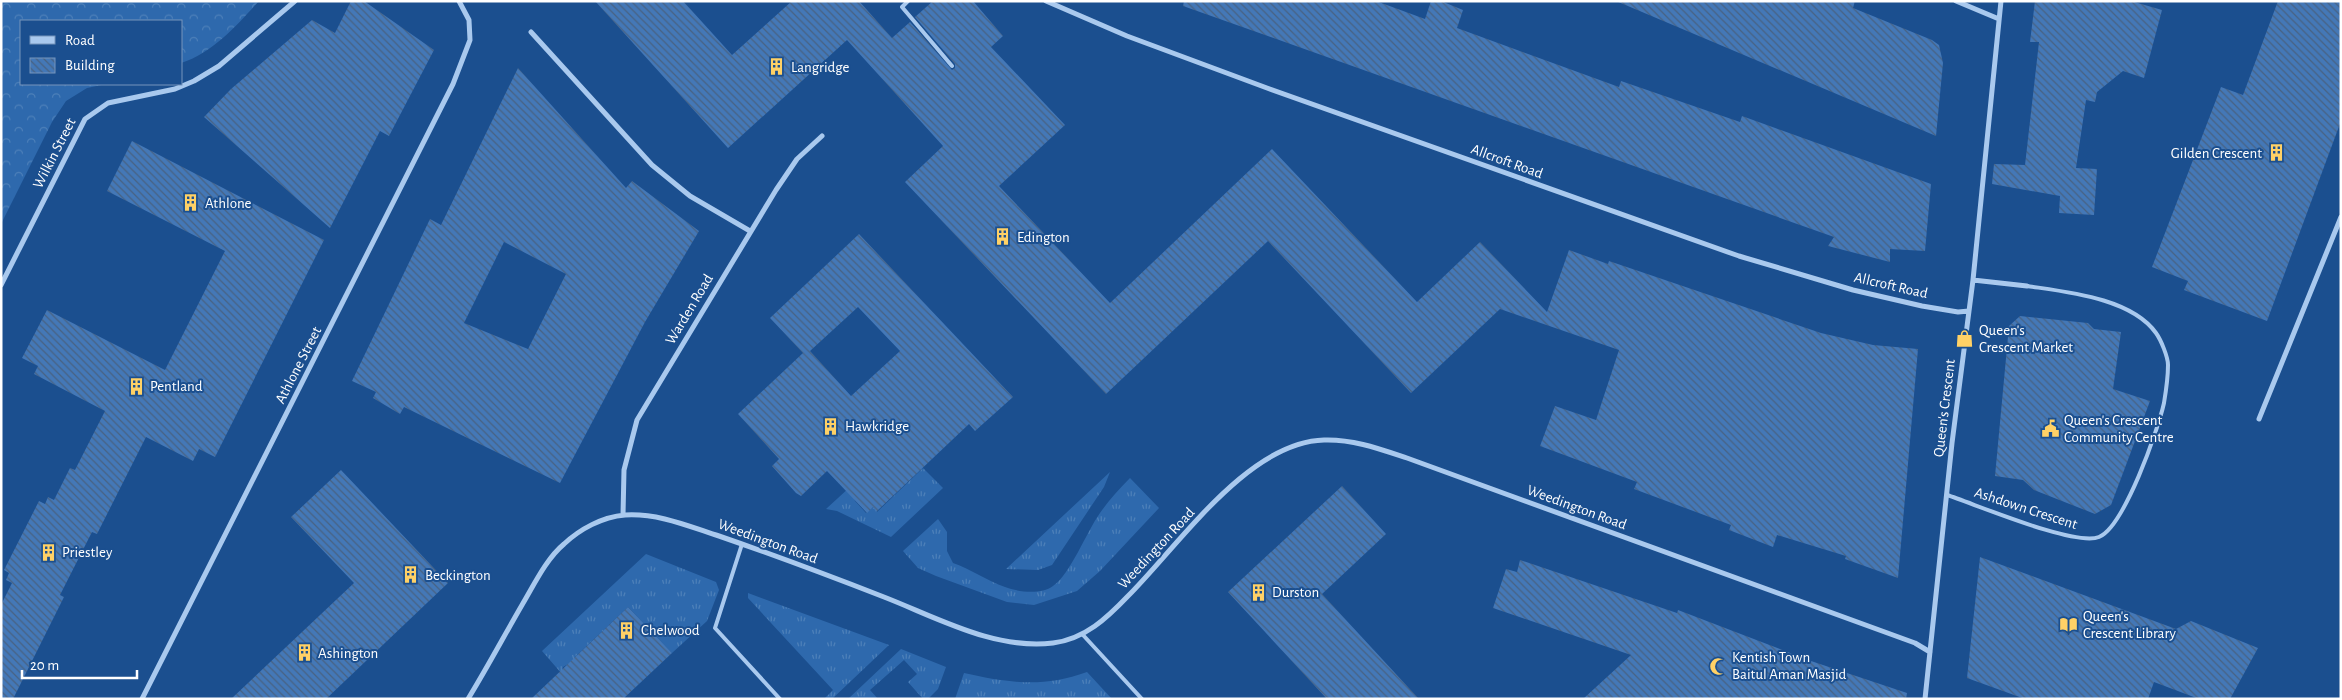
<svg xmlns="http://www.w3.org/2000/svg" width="2342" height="700" font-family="'Alegreya Sans',sans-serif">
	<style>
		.grass { fill: url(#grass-tufts) }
		.forest { fill: url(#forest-crowns) }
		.building { fill: url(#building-back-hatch); fill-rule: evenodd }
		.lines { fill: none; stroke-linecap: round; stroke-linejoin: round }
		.lane { stroke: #a9c9ee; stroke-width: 4 }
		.street { stroke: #a9c9ee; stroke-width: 5 }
		.labels { text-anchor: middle; stroke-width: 4; stroke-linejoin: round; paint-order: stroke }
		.poi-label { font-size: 15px; fill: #fff; stroke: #1b4f8f; text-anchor: start }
		.street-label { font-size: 15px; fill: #fff; stroke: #1b4f8f }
	</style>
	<defs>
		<pattern id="grass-tufts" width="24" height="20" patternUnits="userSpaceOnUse" patternTransform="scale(1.25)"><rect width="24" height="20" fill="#2e69ad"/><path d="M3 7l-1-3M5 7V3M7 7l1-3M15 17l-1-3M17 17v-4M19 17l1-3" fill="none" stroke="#4d80b9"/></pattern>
		<pattern id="forest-crowns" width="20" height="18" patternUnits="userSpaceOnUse" patternTransform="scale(1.25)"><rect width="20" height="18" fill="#2e69ad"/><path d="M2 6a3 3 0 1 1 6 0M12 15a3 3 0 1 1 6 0" fill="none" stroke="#4d80b9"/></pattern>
		<pattern id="building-back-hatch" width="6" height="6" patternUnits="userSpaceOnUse" patternTransform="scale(1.25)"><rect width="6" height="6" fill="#4478b7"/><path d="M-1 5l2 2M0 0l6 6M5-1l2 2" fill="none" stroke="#486282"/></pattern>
	</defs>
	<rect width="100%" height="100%" fill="#1b4f8f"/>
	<!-- grass -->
	<path class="grass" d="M 923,468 L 943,488 L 891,537 L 837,511 L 826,509 L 850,487 L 855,501 L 866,513 L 873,507 L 877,512 Z
		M 1110,472 L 1104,487 L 1052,565 L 1038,570 L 1006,569 Z
		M 1130,478 L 1159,508 L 1100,571 L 1077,591 L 1034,605 L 1007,602 L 936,576 L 918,568 L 903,551 L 938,519 L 947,532 L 947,551 L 953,563 C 971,569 987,581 1005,587 C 1018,592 1041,595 1053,586 C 1070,575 1087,531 1100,513 C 1109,500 1119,489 1130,478 Z
		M 646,554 L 716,582 L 719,590 L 707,621 L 672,653 L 628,607 L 575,657 L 577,659 L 563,667 L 562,674 L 542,651 Z
		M 748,593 L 889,645 L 832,699 L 824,699 L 833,690 L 748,598 Z
		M 901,649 L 946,667 L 938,689 L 928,699 L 923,699 L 908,682 L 917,674 L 904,660 L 870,690 L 878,699 L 848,699 Z
		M 1087,672 L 1112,699 L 955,699 L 964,673 C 1009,683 1043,688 1087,672 Z"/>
	<!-- forest -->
	<path class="forest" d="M 1,1 L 259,1 C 237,25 213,53 181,63 L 181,21 L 21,21 L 21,84 L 106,84 L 87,88 L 66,101 L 52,122 L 1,224 Z"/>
	<!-- building -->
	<path class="building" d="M 351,1 L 364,1 L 434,50 L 389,136 L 380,131 L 330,228 L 204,117 L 231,89 L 312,20 L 335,33 Z
		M 595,1 L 683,1 L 732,55 L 792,1 L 859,1 L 892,38 L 910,22 L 952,70 L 955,68 L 955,64 L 915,17 L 933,1 L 973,1 L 1003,36 L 991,47 L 1065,125 L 999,186 L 1110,303 L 1272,149 L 1417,302 L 1480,242 L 1547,312 L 1569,250 L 1608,264 L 1609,261 L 1821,333 L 1873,345 L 1918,349 L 1898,578 L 1845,559 L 1846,556 L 1777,535 L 1773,547 L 1729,530 L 1731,525 L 1634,489 L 1637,482 L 1540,446 L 1555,406 L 1596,420 L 1619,350 L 1500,309 L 1411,393 L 1268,241 L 1106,394 L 905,182 L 943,146 L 847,40 L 728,148 Z
		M 1184,1 L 1376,1 L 1425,19 L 1431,1 L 1441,1 L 1463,10 L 1457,28 L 1619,87 L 1621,81 L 1740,122 L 1742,116 L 1931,184 L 1925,251 L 1890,249 L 1890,262 L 1828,246 L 1834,237 L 1183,6 Z
		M 1616,1 L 1855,1 L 1853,8 L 1932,40 L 1939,45 L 1943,63 L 1936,136 Z
		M 2035,1 L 2131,1 L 2162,10 L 2144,78 L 2123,71 L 2097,92 L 2095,102 L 2086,100 L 2076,168 L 2097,169 L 2094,215 L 2059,213 L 2060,196 L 1992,184 L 1994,164 L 2025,165 L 2039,42 L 2030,42 Z
		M 2278,1 L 2341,1 L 2341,121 L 2267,321 L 2184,290 L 2188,281 L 2152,267 L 2221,87 L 2243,95 Z
		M 518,68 L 626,188 L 632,181 L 699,231 L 645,322 L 560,483 L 404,407 L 400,414 L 373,398 L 376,392 L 352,381 L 430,219 L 441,225 ZM 504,242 L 566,274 L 528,349 L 464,323 Z
		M 132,141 L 324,240 L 215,457 L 199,449 L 193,461 L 146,437 L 97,534 L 92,532 L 60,595 L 64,597 L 13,699 L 1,699 L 1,605 L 12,583 L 6,580 L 9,573 L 4,570 L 39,501 L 45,504 L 48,497 L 54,500 L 70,468 L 75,470 L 105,411 L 34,374 L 38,366 L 22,358 L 47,310 L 165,370 L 225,251 L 107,191 Z
		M 859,234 L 1013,397 L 975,431 L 969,424 L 876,512 L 873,507 L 867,513 L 827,471 L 801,496 L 796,493 L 772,466 L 779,459 L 738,414 L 803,353 L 770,318 ZM 858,307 L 900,351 L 851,396 L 810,351 Z
		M 2020,316 L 2088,323 L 2094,329 L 2121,332 L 2113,389 L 2150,401 L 2111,505 L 2095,514 L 2034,490 L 2023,480 L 1995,476 L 2009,326 Z
		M 341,470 L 448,583 L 326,699 L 231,699 L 354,583 L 291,517 Z
		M 1342,486 L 1386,534 L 1322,594 L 1419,699 L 1327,699 L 1228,592 Z
		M 1980,557 L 2176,629 L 2191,621 L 2258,648 L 2230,699 L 2199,699 L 2154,682 L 2148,699 L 2025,699 L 1967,678 Z
		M 1520,560 L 1677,613 L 1678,610 L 1811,661 L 1907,693 L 1906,699 L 1583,699 L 1631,655 L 1493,608 L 1506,569 L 1517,572 Z
		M 628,607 L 672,653 L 623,699 L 531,699 Z"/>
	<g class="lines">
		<!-- lane -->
		<path class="lane" d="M 908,1 L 902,7 L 952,66
			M 1947,495 C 1975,504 2075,547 2099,537 C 2124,527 2158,430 2164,403 C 2166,391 2168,377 2168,365 C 2168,357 2161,340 2156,333 C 2131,298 2067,292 2027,286
			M 742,544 L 715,628 L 780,699
			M 1083,635 L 1142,699"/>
		<!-- street -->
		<path class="street" d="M 1046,1 L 1127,36 L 1267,88 L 1739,256 L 1853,290 L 1922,306 L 1958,312 L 1969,311
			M 1956,1 L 1999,19
			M 531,32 L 652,165 L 690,196 L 750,231
			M 1973,280 L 2027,286
			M 1,285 L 85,119 L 108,103 L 175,89 L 194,81 L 219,66 L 295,1
			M 2259,419 L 2341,217
			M 623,515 L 624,470 L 637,420 L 776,190 L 797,159 L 822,136
			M 142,699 L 453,84 L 470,40 L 469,20 L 459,1
			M 468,699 C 487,668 504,636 522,605 C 534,585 546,559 564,544 C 580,529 602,517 625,515 C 658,513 688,526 719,536 C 774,555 830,576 884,597 C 938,618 994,650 1053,643 C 1085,639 1107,618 1128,596 C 1179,545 1248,442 1324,440 C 1353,439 1380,449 1407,458 L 1915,643 L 1930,652
			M 1925,699 L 1952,443 L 1973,280 L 2001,1"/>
	</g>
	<!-- icons -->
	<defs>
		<symbol id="building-bare" viewBox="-9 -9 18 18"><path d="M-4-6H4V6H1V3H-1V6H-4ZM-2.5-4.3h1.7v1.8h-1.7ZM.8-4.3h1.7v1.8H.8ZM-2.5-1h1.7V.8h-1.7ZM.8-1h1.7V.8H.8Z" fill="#ffd166" stroke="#1b4f8f" stroke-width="2.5" paint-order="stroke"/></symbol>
		<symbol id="shop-bare" viewBox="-9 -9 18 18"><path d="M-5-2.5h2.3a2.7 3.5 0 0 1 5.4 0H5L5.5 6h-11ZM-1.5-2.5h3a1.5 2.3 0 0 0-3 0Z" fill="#ffd166" stroke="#1b4f8f" stroke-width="2.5" paint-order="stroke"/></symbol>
		<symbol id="civic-bare" viewBox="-9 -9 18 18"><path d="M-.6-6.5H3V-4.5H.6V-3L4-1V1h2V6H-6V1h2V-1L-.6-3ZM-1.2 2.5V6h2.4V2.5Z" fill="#ffd166" stroke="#1b4f8f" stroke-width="2.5" paint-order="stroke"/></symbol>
		<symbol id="library-bare" viewBox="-9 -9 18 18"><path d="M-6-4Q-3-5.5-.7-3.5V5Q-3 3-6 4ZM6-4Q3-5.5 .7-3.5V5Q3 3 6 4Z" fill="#ffd166" stroke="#1b4f8f" stroke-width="2.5" paint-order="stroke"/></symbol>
		<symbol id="mosque-bare" viewBox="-9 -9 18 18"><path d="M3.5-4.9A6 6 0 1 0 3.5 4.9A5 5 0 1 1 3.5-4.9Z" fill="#ffd166" stroke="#1b4f8f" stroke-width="2.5" paint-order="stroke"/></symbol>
	</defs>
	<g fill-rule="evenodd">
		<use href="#building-bare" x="764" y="54" width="25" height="25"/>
		<use href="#building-bare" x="2264" y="140" width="25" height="25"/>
		<use href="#building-bare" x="178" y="190" width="25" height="25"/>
		<use href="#building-bare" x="990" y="224" width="25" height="25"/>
		<use href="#shop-bare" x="1952" y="326" width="25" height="25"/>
		<use href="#building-bare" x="124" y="374" width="25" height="25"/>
		<use href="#building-bare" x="818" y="414" width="25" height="25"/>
		<use href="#civic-bare" x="2038" y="416" width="25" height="25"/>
		<use href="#building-bare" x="36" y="540" width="25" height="25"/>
		<use href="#building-bare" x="398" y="562" width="25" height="25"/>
		<use href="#building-bare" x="1246" y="580" width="25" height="25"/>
		<use href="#library-bare" x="2056" y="612" width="25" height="25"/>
		<use href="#building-bare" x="614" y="618" width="25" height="25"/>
		<use href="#building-bare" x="292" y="640" width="25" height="25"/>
		<use href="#mosque-bare" x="1706" y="654" width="25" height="25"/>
	</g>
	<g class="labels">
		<!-- poi labels -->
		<g class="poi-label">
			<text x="791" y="72">Langridge</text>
			<text x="2262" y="158" text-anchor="end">Gilden Crescent</text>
			<text x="205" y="208">Athlone</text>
			<text x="1017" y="242">Edington</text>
			<text x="1979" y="335">Queen's<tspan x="1979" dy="17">Crescent Market</tspan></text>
			<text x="150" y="391">Pentland</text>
			<text x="2064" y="425">Queen's Crescent<tspan x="2064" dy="17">Community Centre</tspan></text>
			<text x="845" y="431">Hawkridge</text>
			<text x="62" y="557">Priestley</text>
			<text x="425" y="580">Beckington</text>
			<text x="1272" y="597">Durston</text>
			<text x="2083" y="621">Queen's<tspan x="2083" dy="17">Crescent Library</tspan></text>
			<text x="641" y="635">Chelwood</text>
			<text x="318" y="658">Ashington</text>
			<text x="1732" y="662">Kentish Town<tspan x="1732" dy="17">Baitul Aman Masjid</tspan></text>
		</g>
		<!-- street labels -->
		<g class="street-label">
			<text transform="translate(54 153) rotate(-63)" y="5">Wilkin Street</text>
			<text transform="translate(1507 161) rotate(20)" y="5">Allcroft Road</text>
			<text transform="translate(1891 285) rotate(13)" y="5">Allcroft Road</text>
			<text transform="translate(689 309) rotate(-59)" y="5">Warden Road</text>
			<text transform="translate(298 365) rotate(-63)" y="5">Athlone Street</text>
			<text transform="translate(1944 408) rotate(-83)" y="5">Queen's Crescent</text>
			<text transform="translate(1577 507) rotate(20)" y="5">Weedington Road</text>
			<text transform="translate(2026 508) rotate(18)" y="5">Ashdown Crescent</text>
			<text transform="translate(768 541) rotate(20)" y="5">Weedington Road</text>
			<text transform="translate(1156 548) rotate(-47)" y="5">Weedington Road</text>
		</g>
	</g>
	<!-- border -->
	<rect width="2342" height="700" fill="none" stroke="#ffffff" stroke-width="5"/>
	<!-- legend -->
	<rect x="20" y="20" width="162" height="65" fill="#1b4f8f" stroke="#7695bc"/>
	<rect x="30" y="36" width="25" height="8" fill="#a9c9ee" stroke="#7695bc"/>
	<text x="65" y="45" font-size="15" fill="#ffffff">Road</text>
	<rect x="30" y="58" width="25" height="15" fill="url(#building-back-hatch)" stroke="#7695bc"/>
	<text x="65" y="70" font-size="15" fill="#ffffff">Building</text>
	<!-- scale -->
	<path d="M22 670v8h115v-8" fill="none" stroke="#ffffff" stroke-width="2.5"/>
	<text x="30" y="670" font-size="15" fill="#ffffff" stroke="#1b4f8f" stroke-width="4" paint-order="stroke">20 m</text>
</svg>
